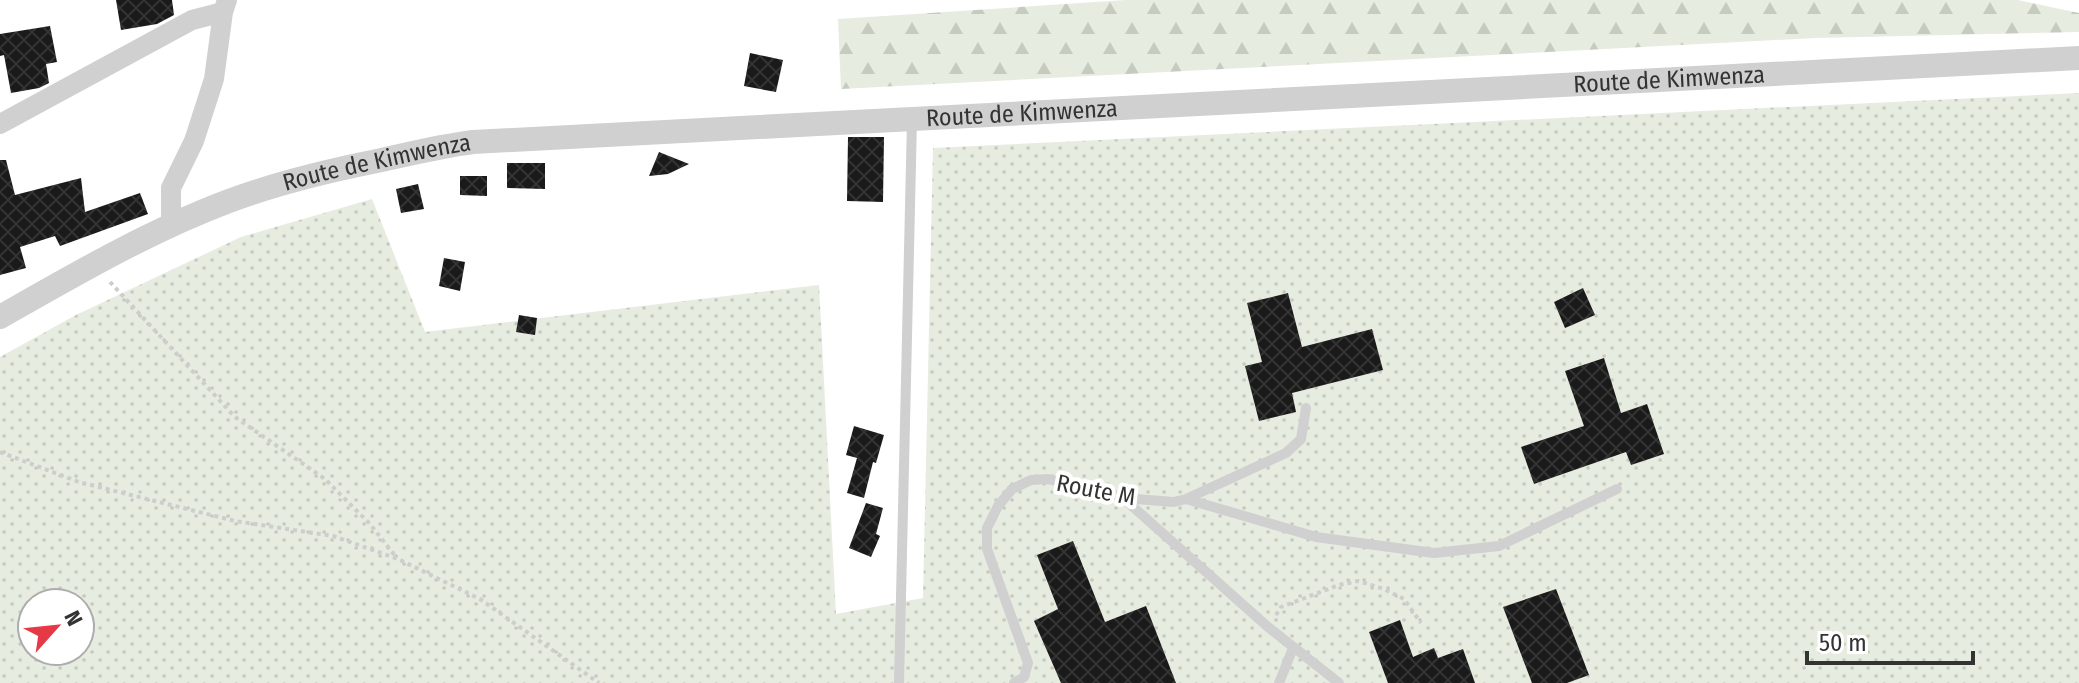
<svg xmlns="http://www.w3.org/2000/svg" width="2079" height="683" font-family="'Fira Sans Condensed',sans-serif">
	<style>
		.grass { fill: url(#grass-dots); fill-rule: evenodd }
		.forest { fill: url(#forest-firs) }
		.building { fill: url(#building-cross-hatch) }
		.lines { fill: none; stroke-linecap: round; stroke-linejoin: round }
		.path { stroke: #cdcdcd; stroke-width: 4; stroke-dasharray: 4 4; stroke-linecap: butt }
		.service { stroke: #d0d0d0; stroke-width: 10 }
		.minor { stroke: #d0d0d0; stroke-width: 20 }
		.tertiary { stroke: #d0d0d0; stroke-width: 24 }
		.labels { text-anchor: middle; stroke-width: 8; stroke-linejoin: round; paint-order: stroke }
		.street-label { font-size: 24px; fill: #333; stroke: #fff }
	</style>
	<defs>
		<pattern id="grass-dots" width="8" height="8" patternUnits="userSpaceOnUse" patternTransform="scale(2)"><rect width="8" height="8" fill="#e6ecdf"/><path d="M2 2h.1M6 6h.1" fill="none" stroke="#c6cbc0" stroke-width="1.8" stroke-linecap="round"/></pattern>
		<pattern id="forest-firs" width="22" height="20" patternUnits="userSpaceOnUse" patternTransform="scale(2)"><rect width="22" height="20" fill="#e6ecdf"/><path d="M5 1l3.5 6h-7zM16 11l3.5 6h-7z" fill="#c6cbc0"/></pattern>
		<pattern id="building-cross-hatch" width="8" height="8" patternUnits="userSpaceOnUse" patternTransform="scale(2)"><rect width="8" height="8" fill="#1a1a1a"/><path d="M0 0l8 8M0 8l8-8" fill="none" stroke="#333"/></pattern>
	</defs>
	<rect width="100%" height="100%" fill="#fff"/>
	<!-- grass -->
	<path class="grass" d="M 2079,93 L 2079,683 L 0,683 L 0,357 L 76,315 L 241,237 L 372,199 L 425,332 L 819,285 L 836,614 L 923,598 L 933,148 ZM 32,603 L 80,603 L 80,651 L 32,651 Z"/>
	<!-- forest -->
	<path class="forest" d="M 1126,0 L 2018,0 L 2079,13 L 2079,32 L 1815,38 L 841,89 L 838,19 Z"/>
	<!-- building -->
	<path class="building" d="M 116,0 L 172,0 L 174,15 L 157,24 L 121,30 Z
		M 50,26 L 57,62 L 46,64 L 49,83 L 39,88 L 11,93 L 4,55 L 0,56 L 0,34 Z
		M 750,53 L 783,60 L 776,92 L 744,86 Z
		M 862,137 L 884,137 L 883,202 L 847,201 L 848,137 Z
		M 659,152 L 689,164 L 668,174 L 649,176 Z
		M 0,160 L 6,160 L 15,195 L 81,178 L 85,212 L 140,193 L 148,214 L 60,246 L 55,236 L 20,247 L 26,268 L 0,275 Z
		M 507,163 L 545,163 L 545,189 L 507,188 Z
		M 460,176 L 487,176 L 487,196 L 460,195 Z
		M 418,184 L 424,209 L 401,213 L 396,189 Z
		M 444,258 L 465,262 L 460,291 L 439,286 Z
		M 1583,288 L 1595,315 L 1565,328 L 1554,302 Z
		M 1288,293 L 1302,347 L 1372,329 L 1383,370 L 1292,393 L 1296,412 L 1259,421 L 1245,366 L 1262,362 L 1247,303 Z
		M 519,315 L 537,318 L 535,335 L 516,332 Z
		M 1604,358 L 1621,413 L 1647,404 L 1664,454 L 1631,465 L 1626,452 L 1534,484 L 1521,447 L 1584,426 L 1565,371 Z
		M 854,426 L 884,435 L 876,463 L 873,462 L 864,498 L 847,493 L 857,458 L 846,455 Z
		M 866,503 L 883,508 L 876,534 L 880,536 L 871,557 L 849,548 Z
		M 1073,541 L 1105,622 L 1146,606 L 1176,683 L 1061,683 L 1034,621 L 1058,609 L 1037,555 Z
		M 1556,589 L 1589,675 L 1567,683 L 1532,683 L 1503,607 Z
		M 1400,620 L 1413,657 L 1434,648 L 1438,658 L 1463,649 L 1475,683 L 1388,683 L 1369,632 Z"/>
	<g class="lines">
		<!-- path -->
		<path class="path" d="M 110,282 L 235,417 L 325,479 L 370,524 L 396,557
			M 0,452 L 79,482 L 235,521 L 333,536 L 398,559 L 480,599 L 599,683
			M 1276,615 L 1281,607 L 1339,585 L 1358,581 L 1384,589 L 1404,599 L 1421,623"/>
		<!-- service -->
		<path class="service" d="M 1123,498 L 1268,627 L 1339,683
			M 1186,499 L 1316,537 L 1434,553 L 1499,546 L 1617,489
			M 899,683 L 912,120
			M 1014,683 L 1024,677 L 1028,663 L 987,549 L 987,528 L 998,506 L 1012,489 L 1031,480 L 1048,479 L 1123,498 L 1174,502 L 1186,499 L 1286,453 L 1301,439 L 1306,408
			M 1279,683 L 1293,648"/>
		<!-- minor -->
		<path class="minor" d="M 0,124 L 192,20 L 223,12
			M 171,227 L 171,188 L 194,141 L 214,79 L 223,12 L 227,0"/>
		<!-- tertiary -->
		<path class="tertiary" id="s1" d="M 0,317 C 74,275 149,231 229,201 C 277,183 327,171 377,161 C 409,154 441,146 473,142 L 2079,58"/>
	</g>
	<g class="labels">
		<!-- street labels -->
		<g class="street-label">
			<text dy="8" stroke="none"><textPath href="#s1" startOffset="1706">Route de Kimwenza</textPath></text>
			<text dy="8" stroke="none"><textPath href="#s1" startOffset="1058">Route de Kimwenza</textPath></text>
			<text dy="8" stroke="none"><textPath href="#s1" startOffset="410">Route de Kimwenza</textPath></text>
			<text transform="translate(1096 490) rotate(11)" y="8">Route M</text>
		</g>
	</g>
	<!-- north arrow -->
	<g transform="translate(56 627) rotate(63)"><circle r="38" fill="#ffffff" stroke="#adadad" stroke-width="2"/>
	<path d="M0-6L14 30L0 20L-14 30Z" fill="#e63946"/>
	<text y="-12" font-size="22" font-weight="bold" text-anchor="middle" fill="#333333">N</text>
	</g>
	<!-- scale -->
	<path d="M1807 651v12h166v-12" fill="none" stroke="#333333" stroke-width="4"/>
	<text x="1819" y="651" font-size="24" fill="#333333" stroke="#ffffff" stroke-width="6" paint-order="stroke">50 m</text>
</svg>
